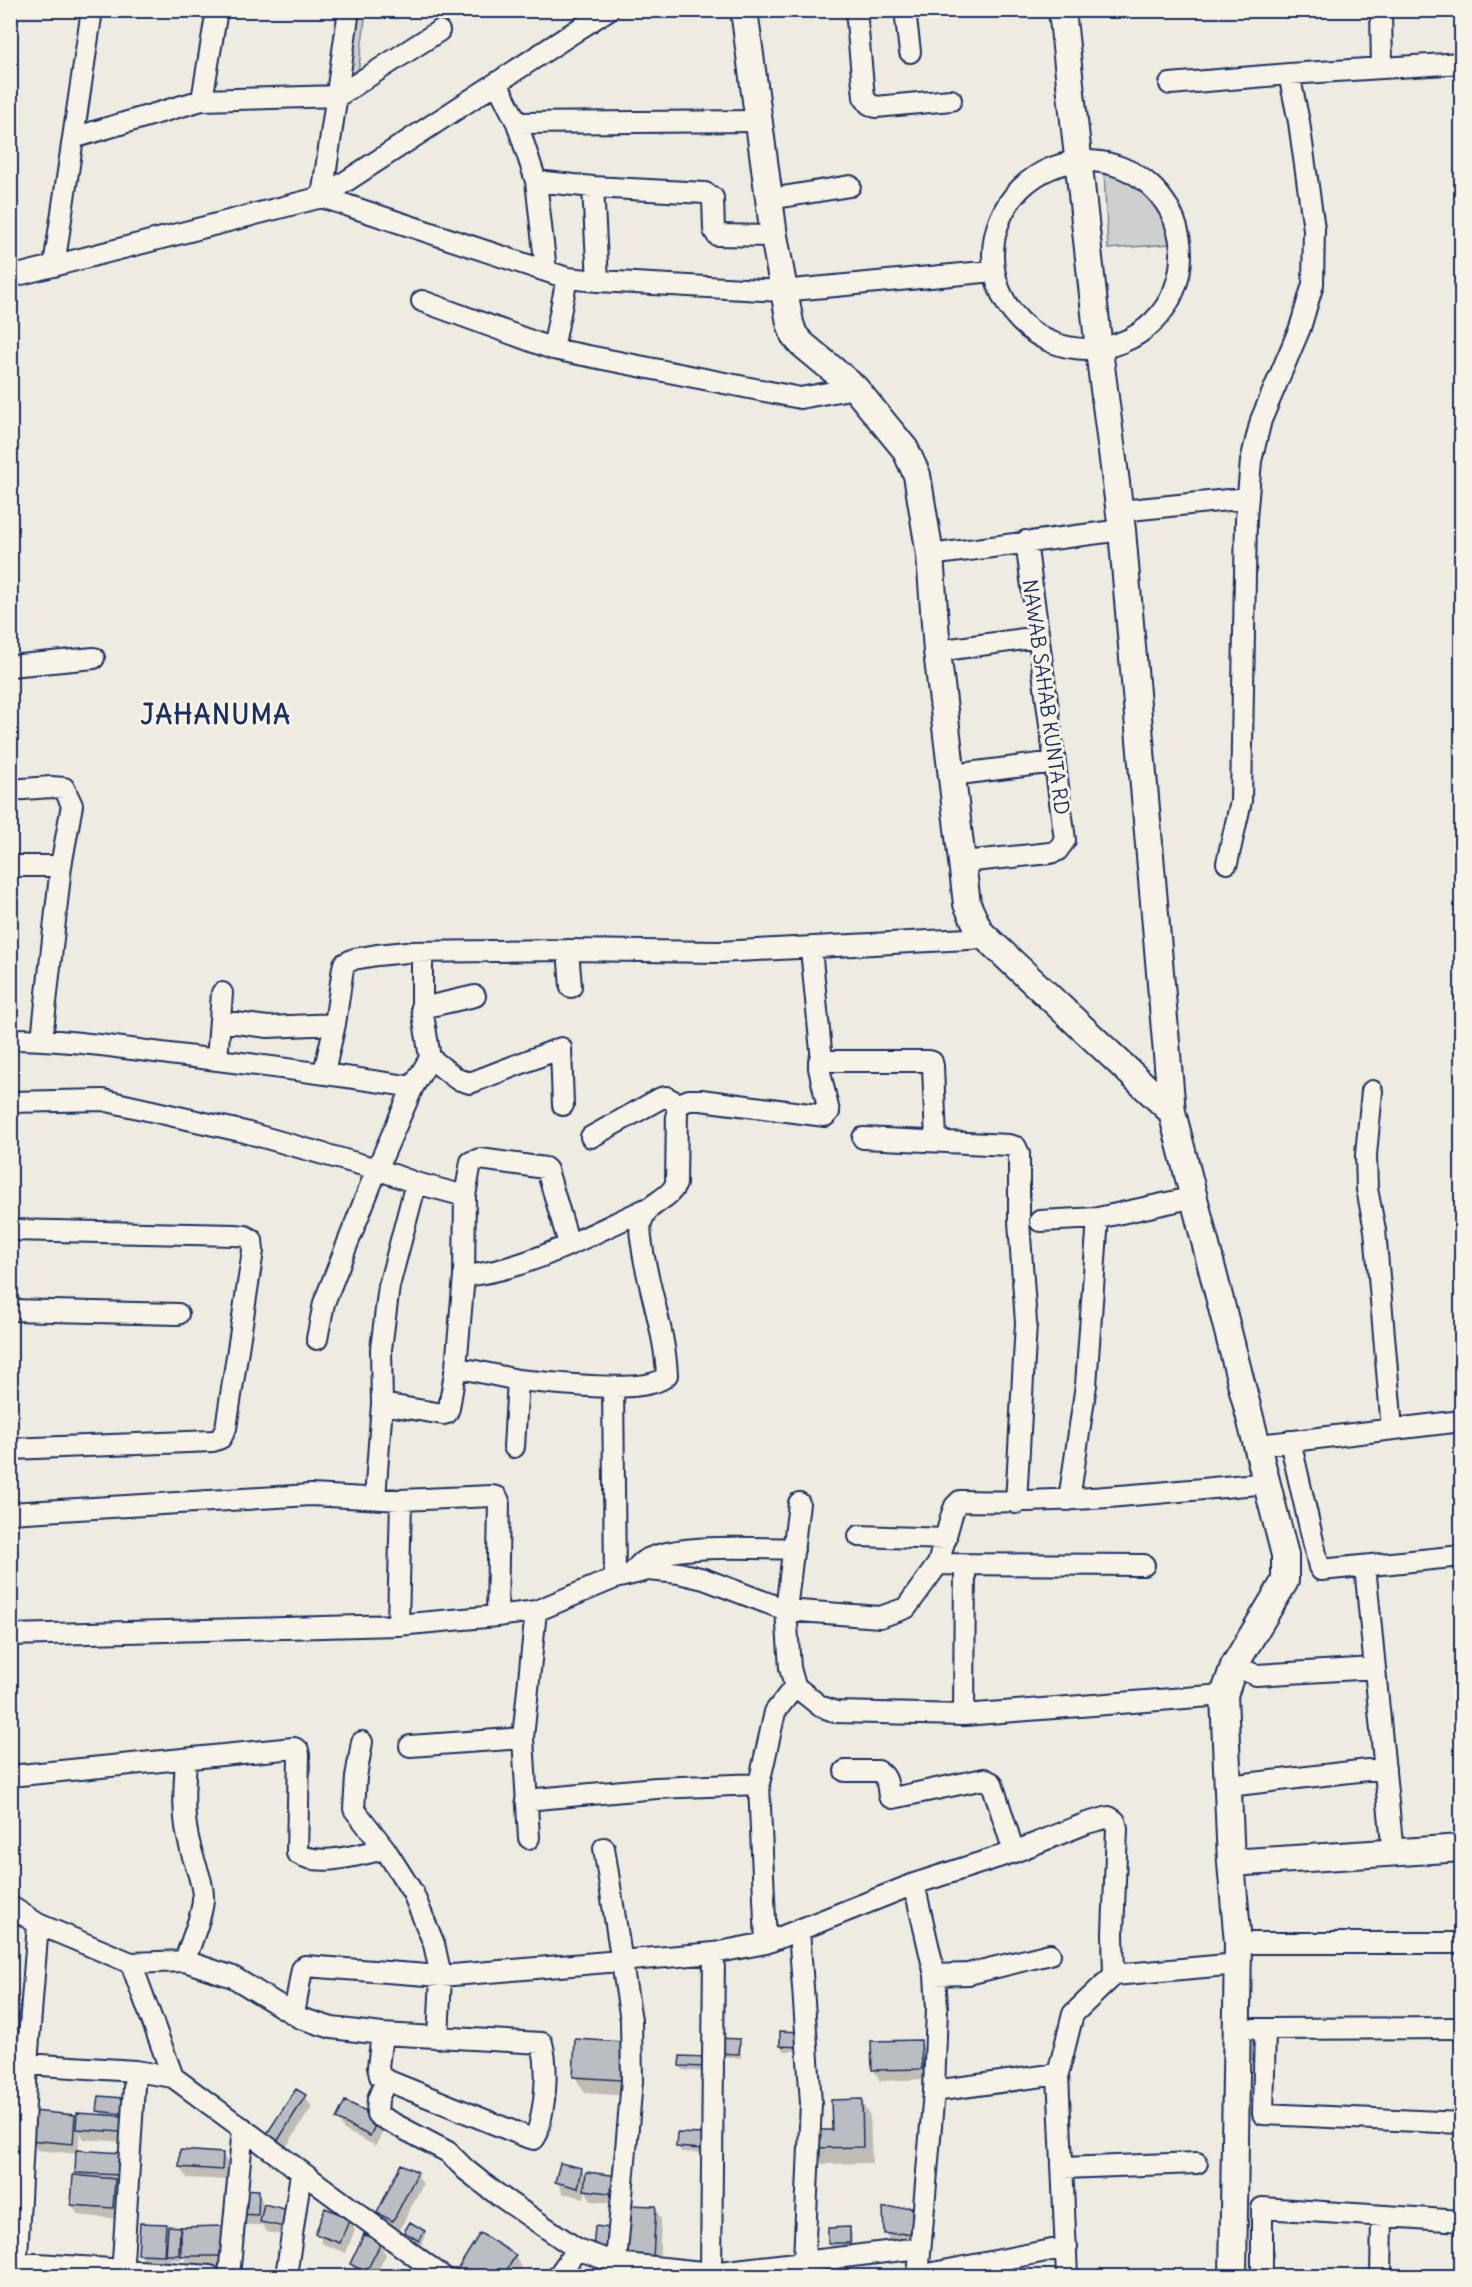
<svg xmlns="http://www.w3.org/2000/svg" width="1472" height="2287" font-family="Delius,sans-serif">
	<style>
		.green { fill: #cfcfcf; stroke: #757f96; stroke-width: 1.5 }
		.shadow { fill: #0003; fill-rule: evenodd }
		.building { fill: #babdc2; stroke: #1b2f5e; stroke-width: 1.5 }
		.lines { fill: none; stroke-linecap: round; stroke-linejoin: round }
		.minor-casing { stroke: #1b2f5e; stroke-width: 24 }
		.tertiary-casing { stroke: #1b2f5e; stroke-width: 30 }
		.minor { stroke: #f7f3e8; stroke-width: 20 }
		.tertiary { stroke: #f7f3e8; stroke-width: 26 }
		.labels { text-anchor: middle; stroke-width: 6; stroke-linejoin: round; paint-order: stroke }
		.street-label { font-size: 20px; fill: #1b2f5e; stroke: #f7f3e8 }
		.district-label { font-size: 26px; font-weight: bold; letter-spacing: 1.5px; fill: #1b2f5e; stroke: #f7f3e8 }
	</style>
	<rect width="100%" height="100%" fill="#eeebe2"/>
	<filter id="ink" filterUnits="userSpaceOnUse"><feTurbulence type="fractalNoise" baseFrequency=".0167" numOctaves="2"/><feDisplacementMap in="SourceGraphic" scale="12" xChannelSelector="R" yChannelSelector="G"/><feConvolveMatrix kernelMatrix="1 2 1 2 8 2 1 2 1" color-interpolation-filters="sRGB"/></filter>
	<g filter="url(#ink)">
		<!-- green -->
		<path class="green" d="M 353,11 L 366,11 L 358,73 L 343,83 Z
			M 1104,170 L 1130,178 L 1159,205 L 1170,244 L 1108,249 Z"/>
		<!-- shadow -->
		<path class="shadow" d="M 781,2033 L 803,2051 L 784,2051 L 781,2046 Z
			M 739,2040 L 741,2045 L 741,2058 L 720,2057 L 717,2052 Z
			M 577,2041 L 631,2060 L 630,2096 L 585,2093 L 575,2077 Z
			M 920,2042 L 926,2052 L 927,2079 L 880,2081 L 874,2070 Z
			M 703,2058 L 706,2072 L 683,2070 L 680,2066 Z
			M 296,2091 L 305,2097 L 312,2107 L 283,2152 L 268,2135 Z
			M 122,2099 L 125,2104 L 124,2118 L 122,2118 L 128,2128 L 127,2142 L 84,2139 L 80,2132 L 78,2152 L 121,2154 L 126,2185 L 117,2185 L 120,2191 L 118,2219 L 78,2215 L 72,2205 L 79,2177 L 77,2172 L 78,2154 L 37,2150 L 31,2140 L 74,2116 L 78,2123 L 102,2116 L 99,2111 Z
			M 861,2100 L 870,2117 L 872,2163 L 822,2164 L 813,2148 L 833,2131 Z
			M 346,2103 L 384,2129 L 376,2146 L 344,2130 L 338,2119 Z
			M 702,2135 L 704,2153 L 681,2152 L 678,2147 Z
			M 222,2154 L 229,2165 L 228,2180 L 187,2178 L 181,2167 Z
			M 582,2170 L 586,2178 L 618,2178 L 622,2204 L 591,2201 L 585,2190 L 584,2198 L 563,2193 L 557,2182 Z
			M 416,2173 L 423,2184 L 399,2231 L 384,2224 L 378,2213 Z
			M 240,2190 L 258,2191 L 264,2206 L 287,2211 L 293,2222 L 290,2237 L 267,2232 L 263,2225 L 245,2225 L 239,2214 ZM 267,2222 L 292,2227 L 291,2230 L 267,2225 Z
			M 655,2208 L 661,2219 L 659,2269 L 633,2267 Z
			M 912,2209 L 918,2220 L 919,2244 L 892,2244 L 886,2234 Z
			M 349,2219 L 355,2230 L 346,2253 L 323,2244 L 317,2233 Z
			M 165,2226 L 169,2232 L 179,2228 L 183,2235 L 222,2228 L 228,2239 L 228,2266 L 189,2266 L 181,2252 L 181,2260 L 170,2259 L 170,2266 L 145,2264 L 139,2253 Z
			M 849,2229 L 852,2234 L 852,2247 L 833,2248 L 830,2243 Z
			M 406,2232 L 424,2232 L 426,2236 L 422,2245 L 408,2237 Z
			M 380,2244 L 386,2255 L 375,2276 L 358,2275 L 351,2264 Z
			M 515,2256 L 524,2273 L 522,2276 L 463,2276 L 459,2270 Z
			M 819,2265 L 826,2276 L 729,2276 Z"/>
		<!-- building -->
		<path class="building" d="M 780,2031 L 801,2032 L 801,2047 L 780,2046 Z
			M 716,2038 L 740,2039 L 739,2054 L 716,2053 Z
			M 575,2039 L 623,2042 L 621,2080 L 573,2077 Z
			M 921,2040 L 922,2069 L 872,2070 L 871,2041 Z
			M 680,2056 L 704,2057 L 704,2067 L 679,2066 Z
			M 296,2089 L 306,2095 L 277,2142 L 266,2135 Z
			M 99,2096 L 123,2098 L 122,2114 L 97,2111 Z
			M 862,2099 L 863,2147 L 811,2148 L 811,2130 L 832,2130 L 831,2100 Z
			M 345,2101 L 379,2117 L 370,2136 L 336,2119 Z
			M 32,2111 L 75,2115 L 73,2144 L 29,2140 Z
			M 77,2113 L 122,2116 L 121,2132 L 76,2129 Z
			M 677,2133 L 703,2134 L 702,2149 L 676,2147 Z
			M 76,2150 L 122,2153 L 121,2175 L 75,2173 Z
			M 180,2150 L 223,2153 L 222,2170 L 179,2167 Z
			M 560,2163 L 582,2168 L 578,2188 L 555,2182 Z
			M 401,2164 L 418,2172 L 393,2221 L 377,2213 Z
			M 586,2172 L 619,2176 L 617,2194 L 584,2190 Z
			M 73,2175 L 115,2179 L 113,2208 L 71,2205 Z
			M 238,2189 L 259,2190 L 258,2215 L 237,2214 Z
			M 264,2204 L 288,2210 L 284,2227 L 260,2222 Z
			M 628,2205 L 656,2206 L 653,2258 L 626,2257 Z
			M 912,2207 L 913,2233 L 884,2234 L 883,2208 Z
			M 325,2208 L 350,2218 L 340,2243 L 315,2234 Z
			M 410,2222 L 425,2231 L 419,2241 L 404,2232 Z
			M 140,2223 L 166,2224 L 164,2255 L 138,2254 Z
			M 168,2226 L 180,2227 L 179,2255 L 166,2255 Z
			M 223,2226 L 223,2256 L 181,2256 L 181,2227 Z
			M 595,2226 L 617,2229 L 614,2253 L 593,2250 Z
			M 850,2227 L 850,2243 L 828,2243 L 828,2228 Z
			M 480,2233 L 516,2255 L 503,2276 L 468,2276 L 457,2270 Z
			M 364,2234 L 381,2243 L 366,2272 L 350,2264 Z
			M 820,2263 L 821,2276 L 728,2276 Z"/>
		<g class="lines">
			<defs>
				<path id="minor" d="M 349,10 L 322,197 L 567,278 L 598,281 L 782,291 L 994,271
					M 856,10 L 864,97 L 869,104 L 876,107 L 951,100
					M 905,10 L 910,52
					M 1382,68 L 1462,63
					M 497,83 L 517,123 L 536,181 L 546,270
					M 1170,84 L 1289,74
					M 202,100 L 217,10
					M 517,123 L 758,121
					M 73,138 L 202,100 L 338,96 L 439,31
					M993 255a94 94 0 1 1 188 0a94 94 0 1 1-188 0Z
					M 536,181 L 593,187 L 705,193 L 713,198 L 714,230 L 717,235 L 774,236
					M 593,187 L 598,281
					M 770,199 L 850,186
					M 54,266 L 92,10
					M 10,277 L 322,197 L 608,10
					M 422,301 L 553,349 L 800,398 L 855,388
					M 553,349 L 567,278
					M 1120,511 L 1248,498
					M 930,555 L 1122,530
					M 937,651 L 1038,637
					M 10,666 L 94,658
					M 952,775 L 1055,762
					M 10,790 L 51,787 L 64,788 L 72,805 L 61,866 L 42,1039
					M 963,862 L 1050,853 L 1057,851 L 1065,840 L 1026,541
					M 1227,863 L 1241,801 L 1246,519 L 1251,461 L 1261,420 L 1300,328 L 1313,284 L 1314,229 L 1299,122 L 1289,74 L 1382,68 L 1381,10
					M 10,866 L 61,866
					M 811,949 L 822,1061
					M 568,950 L 571,987
					M 422,1008 L 475,996
					M 220,1021 L 268,1027 L 335,1024
					M 10,1039 C 64,1039 116,1047 169,1054 C 251,1064 332,1074 413,1087
					M 430,1058 L 457,1079 L 470,1083 L 561,1048 L 563,1105
					M 217,1060 L 222,993
					M 324,1072 L 335,1024 L 343,968 L 344,964 L 354,959 L 377,955 L 407,952 L 568,950 L 719,952 L 987,938
					M 1372,1091 L 1366,1155 L 1367,1189 L 1375,1230 L 1392,1429
					M 10,1102 L 103,1100 L 245,1132 L 377,1169 L 416,1183 L 465,1196
					M 591,1137 L 661,1098 L 666,1097 L 679,1104
					M 863,1138 L 1009,1145 L 1016,1147 L 1019,1154 L 1019,1221 L 1026,1323 L 1016,1503
					M 1040,1221 L 1098,1218
					M 10,1230 L 235,1235 L 245,1236 L 252,1240 L 253,1251 L 226,1428 L 221,1438 L 213,1441 L 10,1449
					M 464,1276 C 528,1270 588,1235 646,1209
					M 10,1310 L 178,1314
					M 317,1339 L 324,1303 L 377,1169 L 413,1087 L 430,1058 L 422,1008 L 422,952
					M 456,1367 L 518,1380
					M 613,1388 L 615,1578
					M 382,1404 L 443,1414 L 447,1413 L 449,1408 L 456,1367 L 464,1276 L 465,1196 L 471,1162 L 480,1159 L 545,1168 L 547,1170 L 569,1244
					M 1290,1441 L 1319,1567 L 1321,1570 L 1462,1556
					M 1259,1445 L 1462,1421
					M 514,1447 L 518,1380 C 547,1382 650,1397 667,1375 C 665,1333 650,1293 643,1252 C 642,1242 638,1229 642,1220 C 648,1202 668,1201 676,1184 L 677,1109 L 679,1104 L 689,1100 L 701,1100 L 825,1116 L 829,1112 L 819,1068 L 819,1061 L 929,1061 L 932,1062 L 933,1066 L 936,1141
					M 375,1498 L 382,1404 L 381,1349 L 389,1286 L 416,1183
					M 1069,1500 L 1086,1385 L 1098,1218 L 1195,1197
					M 799,1503 L 786,1610 L 790,1668 L 795,1686 L 820,1706 L 836,1712 L 964,1715 L 1224,1695
					M 10,1513 L 311,1495 L 401,1500 L 492,1496 L 497,1497 L 499,1501 L 497,1616
					M 859,1536 L 946,1539
					M 938,1564 L 1144,1565
					M 1365,1566 L 1393,1854
					M 634,1571 C 637,1568 640,1563 644,1561 C 674,1543 757,1548 794,1549
					M 398,1625 L 401,1500
					M 10,1635 L 398,1625 L 497,1616 L 536,1611 L 615,1578 L 648,1570 L 679,1573 L 704,1579 L 786,1610 L 880,1617 L 906,1608 L 938,1564 L 952,1514 L 955,1506 L 960,1501 C 1063,1504 1165,1492 1268,1483
					M 1234,1666 L 1256,1675 L 1375,1668
					M 964,1715 L 965,1565
					M 523,1738 L 529,1838
					M 362,1742 L 356,1777 L 354,1809 L 385,1849 L 413,1893 L 434,1944 L 441,1976 L 438,2038
					M 410,1746 L 523,1738 L 536,1611
					M 845,1771 L 878,1771 C 889,1777 887,1786 889,1796 L 893,1798 L 984,1779 L 992,1783 L 1014,1852
					M 10,1776 L 294,1748 L 298,1750 L 299,1755 L 297,1853 C 319,1868 360,1854 385,1849
					M 1228,1786 L 1385,1768
					M 526,1800 L 656,1788 L 759,1784
					M 604,1848 L 631,2020 L 632,2081 L 616,2263
					M 914,1884 L 935,1975 L 937,2008 L 934,2091 L 918,2276 L 1067,2247
					M 10,1906 L 38,1924 L 131,1963 L 173,2077
					M 799,1930 L 811,2103 L 804,2260
					M 766,1943 L 759,1784 L 775,1712 L 795,1686
					M 1238,1943 L 1462,1943
					M 185,1961 C 190,1943 202,1918 203,1900 C 204,1882 194,1864 190,1846 C 182,1818 184,1789 186,1760
					M 131,1963 L 185,1961 L 233,1977 L 300,2018 L 332,2028 L 382,2034 L 542,2043 C 549,2071 545,2106 537,2134 L 534,2139 L 527,2137 L 386,2080 L 380,2076 L 378,2067 L 382,2034
					M 935,1975 L 968,1974 L 1050,1954
					M 294,2014 L 302,1969 L 305,1966 L 441,1976 L 714,1953 L 766,1943 L 914,1884 L 1014,1852 L 1087,1823 L 1109,1817 L 1115,1821 L 1117,1828 L 1113,1934 L 1114,1975
					M 1254,2029 L 1462,2028
					M 1265,2029 L 1263,2114 L 1462,2123
					M 10,2063 L 135,2071 L 173,2077 L 442,2276
					M 1058,2074 L 1067,2276
					M 386,2080 L 378,2099 L 377,2114 L 379,2116 L 448,2152 L 466,2170 L 494,2192 L 577,2249 L 616,2263 L 711,2273 L 919,2248
					M 934,2091 L 1058,2074 L 1073,2014 L 1114,1975 L 1238,1964
					M 1063,2168 L 1197,2163
					M 10,2262 L 210,2276
					M 711,2273 L 714,1953
					M 16,2276 L 27,2064 L 38,1924
					M 122,2276 L 135,2071
					M 229,2276 L 243,2128
					M 286,2276 L 301,2173
					M 558,2276 L 577,2249
					M 1262,2276 L 1262,2208 L 1462,2221
					M 1381,2276 L 1382,2216"/>
				<path id="tertiary" d="M 744,10 L 774,236 L 790,323 L 794,335 L 802,344 L 855,388 L 905,449 L 917,475 L 930,555 L 937,651 L 967,904 L 980,932 L 1172,1112
					M 1062,10 L 1099,350 L 1122,530 L 1172,1112 L 1285,1555 L 1285,1581 L 1234,1666 L 1224,1695 L 1231,1863 L 1238,1943 L 1233,2276
					M 1231,1863 L 1462,1848"/>
			</defs>
			<!-- minor casing -->
			<use href="#minor" class="minor-casing"/>
			<!-- tertiary casing -->
			<use href="#tertiary" class="tertiary-casing"/>
			<!-- minor -->
			<use href="#minor" class="minor"/>
			<!-- tertiary -->
			<use href="#tertiary" class="tertiary"/>
		</g>
	</g>
	<g class="labels">
		<!-- street labels -->
		<g class="street-label">
			<text transform="translate(1046 697) rotate(82)" y="7">NAWAB SAHAB KUNTA RD</text>
		</g>
		<!-- district labels -->
		<g class="district-label">
			<text x="216" y="724">JAHANUMA</text>
		</g>
	</g>
	<!-- margin -->
	<rect width="1472" height="2287" fill="none" stroke="#f7f3e8" stroke-width="36"/>
	<rect x="18" y="18" width="1436" height="2251" fill="none" stroke="#1b2f5e" stroke-width="2" filter="url(#ink)"/>
</svg>
